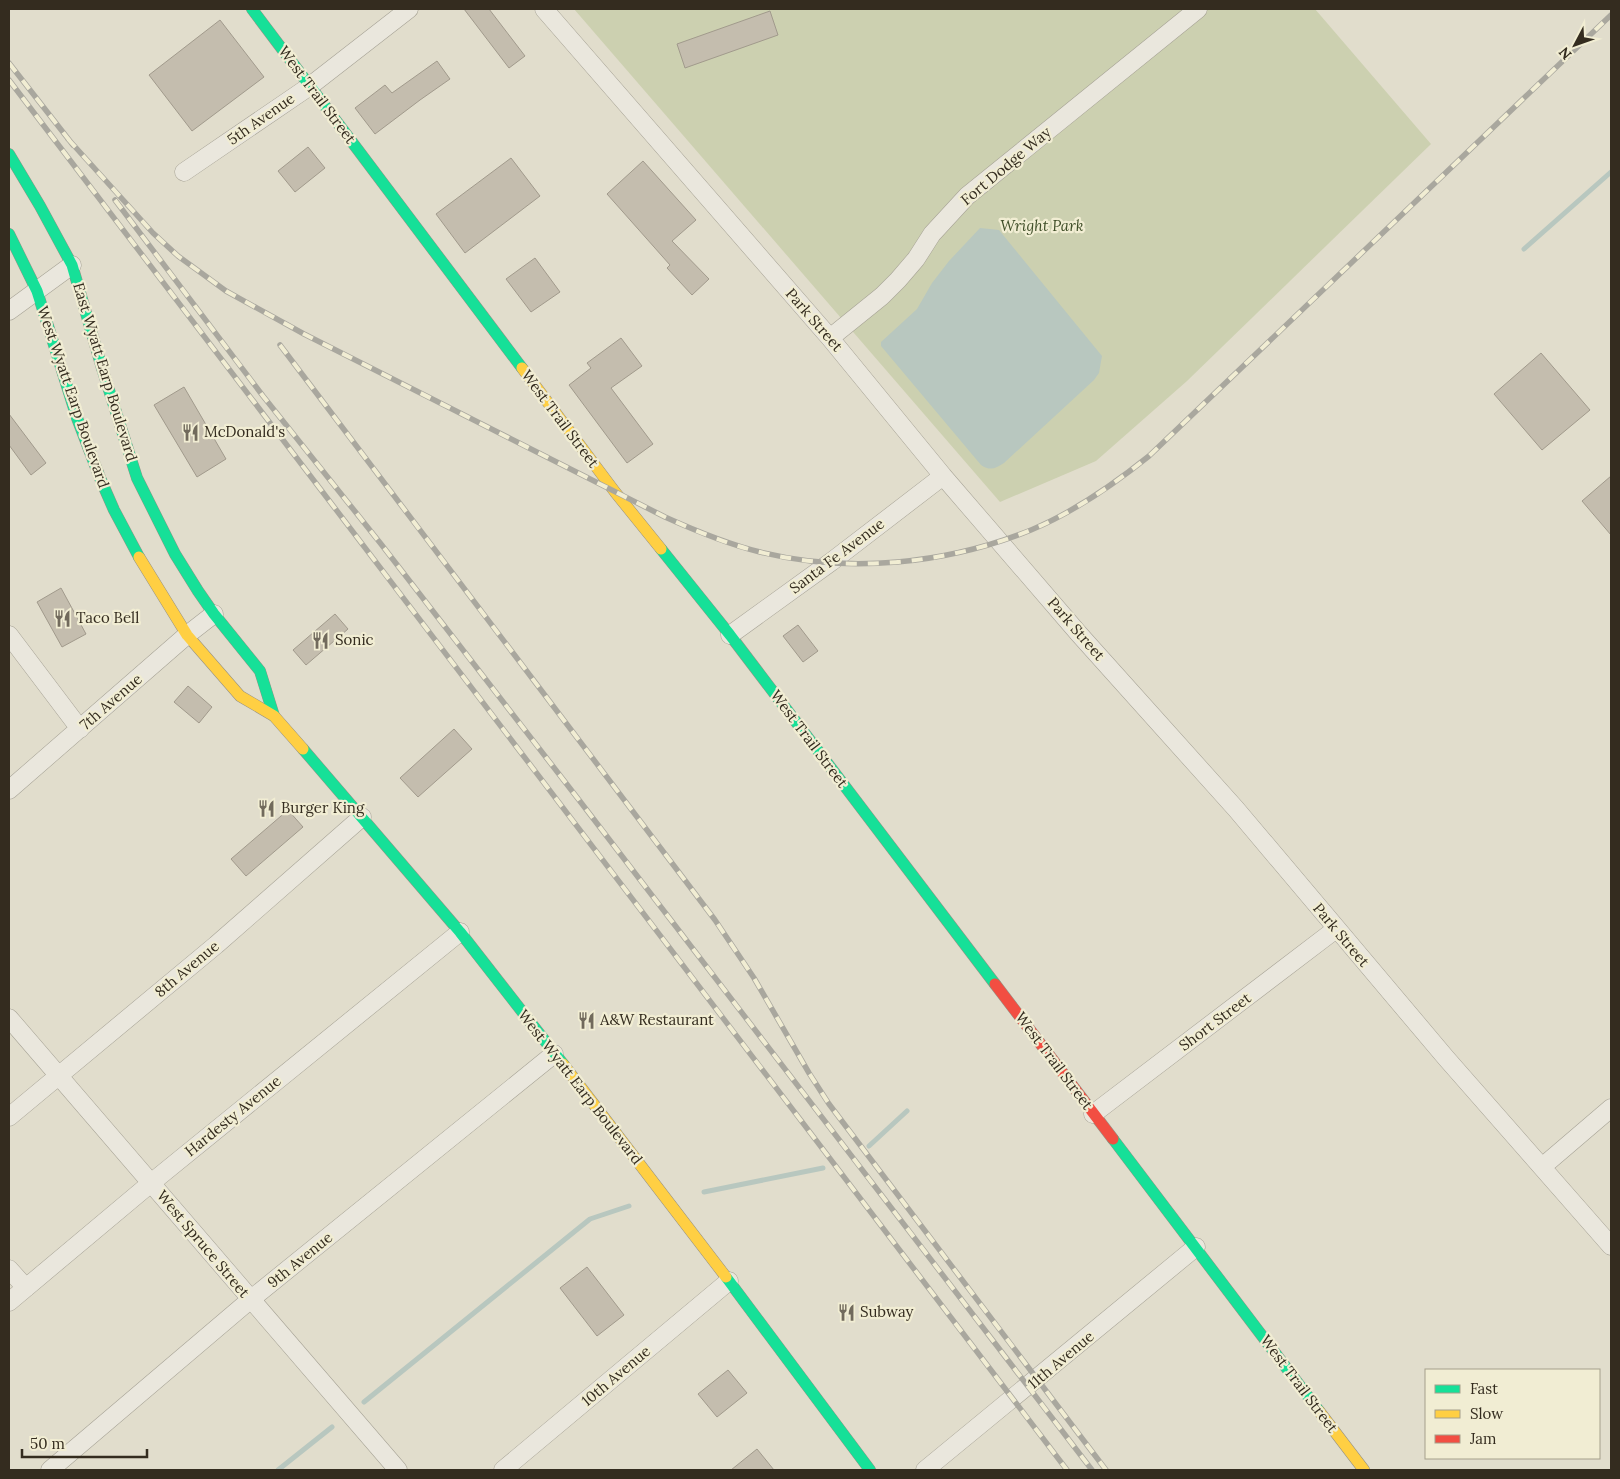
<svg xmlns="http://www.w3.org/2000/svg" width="1620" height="1479" font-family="Lora,serif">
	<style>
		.green { fill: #ccd0b0 }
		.water { fill: #b8c7bf }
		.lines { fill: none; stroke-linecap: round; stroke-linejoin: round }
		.stream { stroke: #b8c7bf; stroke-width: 5 }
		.building { fill: #c4bdae; stroke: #a19a8c }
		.street-casing { stroke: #a6a295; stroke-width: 19 }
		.fast-casing { stroke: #969286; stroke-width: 12 }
		.slow-casing { stroke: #969286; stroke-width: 12 }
		.jam-casing { stroke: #969286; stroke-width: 12 }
		.street { stroke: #eae7dd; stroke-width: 18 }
		.fast { stroke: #16e098; stroke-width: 11 }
		.slow { stroke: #ffcf43; stroke-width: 11 }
		.jam { stroke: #f24e42; stroke-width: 11 }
		.rail-casing { stroke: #a9a79e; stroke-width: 5.5 }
		.rail { stroke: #f1edd3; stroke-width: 4; stroke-dasharray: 11; stroke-linecap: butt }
		.labels { text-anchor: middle; stroke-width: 4.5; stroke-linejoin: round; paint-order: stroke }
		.street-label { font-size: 15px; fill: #342c1f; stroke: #f1edd3 }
		.park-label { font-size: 15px; font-style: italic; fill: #3f4e28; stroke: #f1edd3 }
		.poi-label { font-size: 15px; fill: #342c1f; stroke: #f1edd3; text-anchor: start }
	</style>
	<rect width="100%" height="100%" fill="#e1ddcc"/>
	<!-- green -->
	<path class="green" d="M 574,9 L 1315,9 L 1431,144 L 1187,381 L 1096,461 L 1000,502 Z"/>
	<!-- water -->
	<path class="water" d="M 980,228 L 999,230 L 1102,356 L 1099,373 L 1094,380 L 1004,463 C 995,469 990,471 981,465 L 881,346 L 881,342 L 917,309 L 932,283 L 949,261 Z"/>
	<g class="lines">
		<!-- stream -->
		<path class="stream" d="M 1524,249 L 1611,172
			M 869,1146 L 907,1111
			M 704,1192 L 823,1168
			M 364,1402 L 590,1219 L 629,1206
			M 278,1470 L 332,1427"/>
	</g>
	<!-- building -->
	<path class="building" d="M 464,9 L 489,9 L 525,56 L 509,68 Z
		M 770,11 L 778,35 L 685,68 L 677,44 Z
		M 220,20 L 264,77 L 192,131 L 149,75 Z
		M 437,61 L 450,79 L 420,100 L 375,134 L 355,108 L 385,85 L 392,93 Z
		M 308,147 L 325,168 L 295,192 L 278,171 Z
		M 511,158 L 540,196 L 465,253 L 436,214 Z
		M 643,161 L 696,220 L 672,241 L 709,279 L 692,295 L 667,268 L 670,265 L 607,194 Z
		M 535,258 L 560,292 L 531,312 L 506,279 Z
		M 621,338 L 642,366 L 611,388 L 653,444 L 627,463 L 569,385 L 591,368 L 587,363 Z
		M 1541,353 L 1590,410 L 1542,450 L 1494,394 Z
		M 184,387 L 226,459 L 197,477 L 154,405 Z
		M 9,414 L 46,463 L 31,475 L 9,445 Z
		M 1611,476 L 1611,535 L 1582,501 Z
		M 61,588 L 86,634 L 62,647 L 37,602 Z
		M 335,614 L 348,629 L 306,665 L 293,650 Z
		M 798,625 L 818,651 L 803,662 L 783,636 Z
		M 188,686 L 212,707 L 199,723 L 174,702 Z
		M 454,729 L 472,749 L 418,797 L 400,778 Z
		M 288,810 L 303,827 L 246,876 L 231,859 Z
		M 587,1267 L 624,1315 L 597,1336 L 560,1288 Z
		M 728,1370 L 747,1393 L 717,1417 L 698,1394 Z
		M 757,1449 L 774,1470 L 731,1470 Z"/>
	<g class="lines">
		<defs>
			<path id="street" d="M 544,9 L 830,338 L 943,476 L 1079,634 L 1236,809 L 1446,1058 L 1611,1246
				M 184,172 L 310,86 L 409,9
				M 9,311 L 72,265
				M 830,338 L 882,296 L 898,280 L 916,259 L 932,234 L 967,196 L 1198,9
				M 9,635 L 80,729
				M 730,635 L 831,562 L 943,476
				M 9,790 L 187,635 L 214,614
				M 9,1018 L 398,1470
				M 1093,1114 L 1336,929
				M 9,1117 L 216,945 L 362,817
				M 1542,1167 L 1611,1108
				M 9,1269 L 26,1288
				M 9,1302 L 151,1183 L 460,932
				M 50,1470 L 250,1300 L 554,1054
				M 503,1470 L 729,1281
				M 925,1470 L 1196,1247"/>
			<path id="fast" d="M 252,9 L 522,368
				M 9,154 L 40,206 L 72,265 L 102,368 L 137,478 L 175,554 L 198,591 L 214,614 L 260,671 L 274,716
				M 9,234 L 37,291 L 77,418 L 100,478 L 114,510 L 139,557
				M 661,549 L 730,635 L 995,984
				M 303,749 L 460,932 L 563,1064
				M 1113,1139 L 1319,1411
				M 726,1277 L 870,1470"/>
			<path id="slow" d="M 522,368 L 615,492 L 661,549
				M 139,557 L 187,635 L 240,696 L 274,716 L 303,749
				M 563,1064 L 726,1277
				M 1319,1411 L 1364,1470"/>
			<path id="jam" d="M 995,984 L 1113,1139"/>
		</defs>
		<!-- street casing -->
		<use href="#street" class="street-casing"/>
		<!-- fast casing -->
		<use href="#fast" class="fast-casing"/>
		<!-- slow casing -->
		<use href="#slow" class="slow-casing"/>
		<!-- jam casing -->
		<use href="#jam" class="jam-casing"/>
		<!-- street -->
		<use href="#street" class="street"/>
		<!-- fast -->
		<use href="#fast" class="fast"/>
		<!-- slow -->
		<use href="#slow" class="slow"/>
		<!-- jam -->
		<use href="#jam" class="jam"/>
		<defs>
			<path id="rail" d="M 9,63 L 73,145
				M 9,80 L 1067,1470
				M 68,139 L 153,233 L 178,256 L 226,291 L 304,334 L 665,517 C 696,531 727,544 760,552 C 849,574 947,564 1031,530 C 1074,512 1113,485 1149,456 L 1611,15
				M 115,200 L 263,396 L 381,544 L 579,800 L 1092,1470
				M 280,345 L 715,920 L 754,978 L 809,1073 L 829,1104 L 1106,1470"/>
		</defs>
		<!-- rail casing -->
		<use href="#rail" class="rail-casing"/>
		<!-- rail -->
		<use href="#rail" class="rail"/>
	</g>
	<!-- icons -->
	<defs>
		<symbol id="restaurant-bare" viewBox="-9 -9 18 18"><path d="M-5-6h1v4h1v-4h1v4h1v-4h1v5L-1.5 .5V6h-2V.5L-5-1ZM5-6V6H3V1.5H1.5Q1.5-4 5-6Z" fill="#716a5c" stroke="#f1edd3" stroke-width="2.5" paint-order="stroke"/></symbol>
	</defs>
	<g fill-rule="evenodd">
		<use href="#restaurant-bare" x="178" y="420" width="25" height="25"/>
		<use href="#restaurant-bare" x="50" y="606" width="25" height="25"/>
		<use href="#restaurant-bare" x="308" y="628" width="25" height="25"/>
		<use href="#restaurant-bare" x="254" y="796" width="25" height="25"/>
		<use href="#restaurant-bare" x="574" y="1008" width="25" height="25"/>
		<use href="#restaurant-bare" x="834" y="1300" width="25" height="25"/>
	</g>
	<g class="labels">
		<!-- street labels -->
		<g class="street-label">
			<text transform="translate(317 95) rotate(53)" y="5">West Trail Street</text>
			<text transform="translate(261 119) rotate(-35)" y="5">5th Avenue</text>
			<text transform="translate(1006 166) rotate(-40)" y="5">Fort Dodge Way</text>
			<text transform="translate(814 320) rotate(49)" y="5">Park Street</text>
			<text transform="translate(105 372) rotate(73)" y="5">East Wyatt Earp Boulevard</text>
			<text transform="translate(73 397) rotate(71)" y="5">West Wyatt Earp Boulevard</text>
			<text transform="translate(560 419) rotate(53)" y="5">West Trail Street</text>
			<text transform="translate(837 556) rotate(-37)" y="5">Santa Fe Avenue</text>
			<text transform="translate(1076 629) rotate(49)" y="5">Park Street</text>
			<text transform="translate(111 702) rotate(-41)" y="5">7th Avenue</text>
			<text transform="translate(809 739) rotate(53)" y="5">West Trail Street</text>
			<text transform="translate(1341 935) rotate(50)" y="5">Park Street</text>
			<text transform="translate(187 969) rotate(-40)" y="5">8th Avenue</text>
			<text transform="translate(1215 1022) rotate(-37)" y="5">Short Street</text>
			<text transform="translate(1054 1061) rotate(53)" y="5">West Trail Street</text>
			<text transform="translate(580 1087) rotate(52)" y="5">West Wyatt Earp Boulevard</text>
			<text transform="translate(233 1116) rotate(-39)" y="5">Hardesty Avenue</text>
			<text transform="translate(203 1244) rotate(50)" y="5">West Spruce Street</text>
			<text transform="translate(300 1260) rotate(-39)" y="5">9th Avenue</text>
			<text transform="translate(1061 1360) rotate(-40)" y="5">11th Avenue</text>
			<text transform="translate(616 1376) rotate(-40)" y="5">10th Avenue</text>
			<text transform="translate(1299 1384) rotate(53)" y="5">West Trail Street</text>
		</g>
		<!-- park labels -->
		<g class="park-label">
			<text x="1042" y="231">Wright Park</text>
		</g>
		<!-- poi labels -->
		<g class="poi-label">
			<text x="204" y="437">McDonald's</text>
			<text x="76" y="623">Taco Bell</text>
			<text x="335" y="645">Sonic</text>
			<text x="281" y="813">Burger King</text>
			<text x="600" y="1025">A&amp;W Restaurant</text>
			<text x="860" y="1317">Subway</text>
		</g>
	</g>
	<!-- border -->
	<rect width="1620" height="1479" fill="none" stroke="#342c1f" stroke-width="20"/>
	<!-- legend -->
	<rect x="1425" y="1369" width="175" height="90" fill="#f1edd3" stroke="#a5a08b"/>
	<rect x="1435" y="1385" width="25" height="8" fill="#16e098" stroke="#a5a08b"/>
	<text x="1470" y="1394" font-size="15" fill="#342c1f">Fast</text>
	<rect x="1435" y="1410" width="25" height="8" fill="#ffcf43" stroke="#a5a08b"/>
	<text x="1470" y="1419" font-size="15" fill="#342c1f">Slow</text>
	<rect x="1435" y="1435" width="25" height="8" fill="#f24e42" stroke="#a5a08b"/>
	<text x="1470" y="1444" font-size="15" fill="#342c1f">Jam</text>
	<!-- north arrow -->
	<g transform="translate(1575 45) rotate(229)" stroke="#f1edd3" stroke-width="4" paint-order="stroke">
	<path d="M0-4L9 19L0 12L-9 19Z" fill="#342c1f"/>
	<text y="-8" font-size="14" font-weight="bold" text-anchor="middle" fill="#342c1f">N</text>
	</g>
	<!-- scale -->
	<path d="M22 1449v8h125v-8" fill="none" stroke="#342c1f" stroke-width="2.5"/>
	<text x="30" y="1449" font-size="15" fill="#342c1f" stroke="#f1edd3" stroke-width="4" paint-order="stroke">50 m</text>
</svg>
